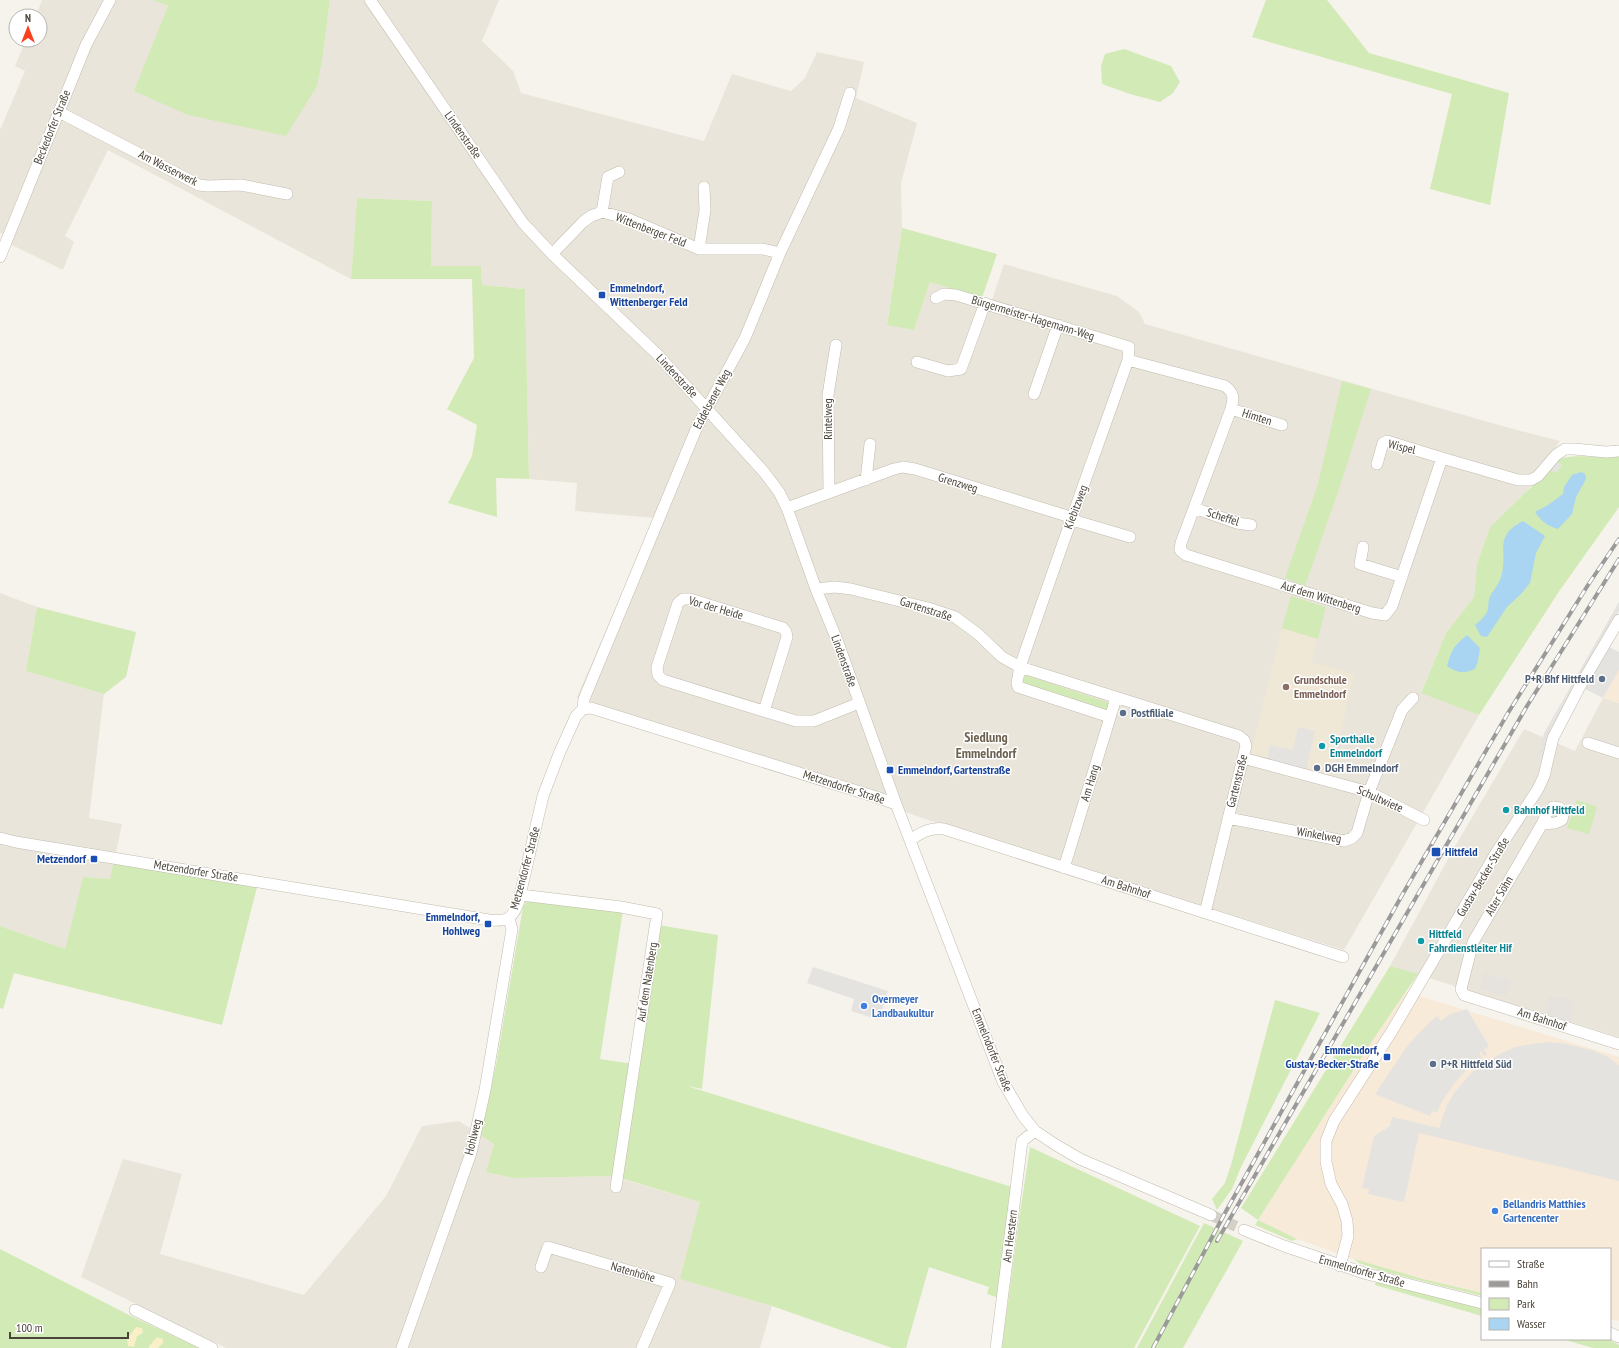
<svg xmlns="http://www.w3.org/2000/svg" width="1619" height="1348" font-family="'PT Sans Narrow',sans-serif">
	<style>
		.residential { fill: #eae5da }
		.commercial { fill: #f7ead8 }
		.industrial { fill: #e6e2dd }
		.education { fill: #efe8d6 }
		.green { fill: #d2eab5 }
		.sand { fill: #f9efc9 }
		.parking { fill: #e5e3e0 }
		.water { fill: #a9d4f2 }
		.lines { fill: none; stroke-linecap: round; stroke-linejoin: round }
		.minor-tunnel { stroke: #d4d0c8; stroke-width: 11; stroke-dasharray: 11 5.5; stroke-linecap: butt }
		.minor-casing { stroke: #c2bbae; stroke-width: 12 }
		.minor { stroke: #fff; stroke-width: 11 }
		.rail-casing { stroke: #9a9a9a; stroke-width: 4 }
		.rail { stroke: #fff; stroke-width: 2.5; stroke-dasharray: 8; stroke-linecap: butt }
		.transit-dot { fill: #1a4fb4; stroke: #fff; stroke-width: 1.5 }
		.service-dot { fill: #5c6f8a; stroke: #fff; stroke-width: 1.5 }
		.education-dot { fill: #8d6e63; stroke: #fff; stroke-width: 1.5 }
		.culture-dot { fill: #0f9aa8; stroke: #fff; stroke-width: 1.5 }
		.shop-dot { fill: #3f7fe0; stroke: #fff; stroke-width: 1.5 }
		.labels { text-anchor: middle; stroke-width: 3; stroke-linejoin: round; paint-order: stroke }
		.street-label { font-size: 12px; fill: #4b4439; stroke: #fff }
		.transit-label { font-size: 12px; font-weight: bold; fill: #164399; stroke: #fff; text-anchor: start }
		.service-label { font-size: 12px; font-weight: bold; fill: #4e5e75; stroke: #fff; text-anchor: start }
		.education-label { font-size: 12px; font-weight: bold; fill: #785e54; stroke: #fff; text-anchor: start }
		.culture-label { font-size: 12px; font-weight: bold; fill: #0d838f; stroke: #fff; text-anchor: start }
		.shop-label { font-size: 12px; font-weight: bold; fill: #366cbe; stroke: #fff; text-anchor: start }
		.quarter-label { font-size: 14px; font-weight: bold; fill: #6e6250; stroke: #fff }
	</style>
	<rect width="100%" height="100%" fill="#f6f3ec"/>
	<!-- residential -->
	<path class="residential" d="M 42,0 L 153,0 L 168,6 L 146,63 L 323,54 L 330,0 L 499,0 L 482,41 L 513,71 L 521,93 L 704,141 L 732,74 L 791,91 L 805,78 L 817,52 L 864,62 L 856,98 L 917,123 L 901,183 L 902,228 L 887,324 L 914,330 L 930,282 L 992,300 L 1004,264 L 1117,296 L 1139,312 L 1145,324 L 1506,427 L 1560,441 L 1528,490 L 1490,527 L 1477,564 L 1474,597 L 1446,633 L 1421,692 L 1479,715 L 1344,950 L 931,821 L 577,697 L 655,518 L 575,511 L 577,483 L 529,479 L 525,289 L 482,285 L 481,266 L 431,266 L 432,201 L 357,198 L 351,279 L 108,150 L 65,236 L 74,242 L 63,270 L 12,245 L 5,234 L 0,233 L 0,130 L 25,71 L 15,66 L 26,40 L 40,40 L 40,16 L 36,16 Z
		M 0,593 L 37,607 L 26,671 L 104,694 L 89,818 L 122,824 L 110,879 L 83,877 L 65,949 L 0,926 Z
		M 1603,698 L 1619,703 L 1619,1037 L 1390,966 L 1454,848 L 1524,729 L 1575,751 Z
		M 459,1121 L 494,1144 L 487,1172 L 514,1178 L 611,1176 L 700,1202 L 681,1279 L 772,1306 L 760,1348 L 226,1348 L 81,1277 L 123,1159 L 182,1174 L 160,1254 L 304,1295 L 386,1196 L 422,1126 Z"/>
	<!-- commercial -->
	<path class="commercial" d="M 1619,670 L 1619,703 L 1603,698 Z
		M 1406,992 L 1619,1057 L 1619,1321 L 1610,1319 L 1610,1249 L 1482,1249 L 1482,1293 L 1423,1279 L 1347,1257 L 1295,1238 L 1258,1220 L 1370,1044 Z"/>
	<!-- industrial -->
	<path class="industrial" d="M 1485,973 L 1511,981 L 1506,997 L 1480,988 Z
		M 1548,997 L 1573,999 L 1571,1022 L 1548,1015 Z"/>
	<!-- education -->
	<path class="education" d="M 1282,628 L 1318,639 L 1311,662 L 1354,674 L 1331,776 L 1250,756 Z"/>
	<!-- green -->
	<path class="green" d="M 153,0 L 330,0 L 323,54 L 317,86 L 286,136 L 188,115 L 134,91 L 168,6 Z
		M 1266,0 L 1327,0 L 1369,53 L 1509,93 L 1490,205 L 1430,189 L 1452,94 L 1252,37 Z
		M 1124,49 L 1171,66 L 1180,82 L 1173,93 L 1160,102 L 1130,94 L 1102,84 L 1101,66 L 1105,54 Z
		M 357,198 L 432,201 L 431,266 L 481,266 L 482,285 L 525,289 L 529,479 L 496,478 L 497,517 L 448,503 L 472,456 L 477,425 L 447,409 L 474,358 L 472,279 L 351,279 Z
		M 902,228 L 997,254 L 982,298 L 930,282 L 914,330 L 887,325 Z
		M 1342,381 L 1371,389 L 1340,486 L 1305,586 L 1285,578 L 1318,484 Z
		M 1619,454 L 1619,507 L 1560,590 L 1479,715 L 1421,693 L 1446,633 L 1474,597 L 1477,564 L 1490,527 L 1560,459 C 1579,453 1599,460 1619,454 Z
		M 1291,596 L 1326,607 L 1318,639 L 1282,628 Z
		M 37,607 L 136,632 L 126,677 L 104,694 L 26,671 Z
		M 1025,675 L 1110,703 L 1107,711 L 1022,684 Z
		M 1577,800 L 1597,807 L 1589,834 L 1567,828 Z
		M 114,860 L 257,887 L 222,1025 L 14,973 L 3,1009 L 0,1008 L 0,926 L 65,949 L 83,877 L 110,879 Z
		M 533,899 L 623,910 L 600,1059 L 633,1064 L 614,1176 L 514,1178 L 486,1172 L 494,1144 L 480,1135 L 496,1065 L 523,907 L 526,902 Z
		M 658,925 L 718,935 L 702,1089 L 687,1086 L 1012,1187 L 999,1298 L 987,1294 L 989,1287 L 929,1267 L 906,1348 L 892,1348 L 772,1306 L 680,1279 L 700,1202 L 617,1177 L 639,1071 Z
		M 1390,966 L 1418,974 L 1370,1044 L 1258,1220 L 1297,1239 L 1292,1241 L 1255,1225 L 1258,1220 L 1241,1208 Z
		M 1275,1000 L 1320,1013 L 1241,1167 L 1232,1189 L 1217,1210 L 1212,1199 L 1225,1183 L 1231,1165 Z
		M 1030,1147 L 1200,1226 L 1134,1348 L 1002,1348 L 1019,1219 Z
		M 1204,1223 L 1243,1241 L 1183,1348 L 1137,1348 Z
		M 0,1249 L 129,1315 L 199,1348 L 0,1348 Z
		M 1354,1259 L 1423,1279 L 1482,1293 L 1482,1296 L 1382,1271 L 1359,1263 Z
		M 1376,1282 L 1482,1307 L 1482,1316 L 1375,1285 Z
		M 1562,1339 L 1608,1339 L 1619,1345 L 1619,1348 L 1593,1348 Z"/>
	<!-- sand -->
	<path class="sand" d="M 136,1327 L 142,1328 L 143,1333 L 137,1336 L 134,1347 L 128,1346 L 127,1339 Z
		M 157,1337 L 163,1339 L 163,1343 L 158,1348 L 149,1348 L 149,1346 Z"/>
	<!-- parking -->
	<path class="parking" d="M 1557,462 L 1562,465 L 1556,473 L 1551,470 Z
		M 1619,602 L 1619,611 L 1576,684 L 1544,755 L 1538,756 L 1544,733 Z
		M 1609,647 L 1619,652 L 1619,670 L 1603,698 L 1585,689 Z
		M 1298,727 L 1315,731 L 1306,770 L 1267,760 L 1270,745 L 1293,750 Z
		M 813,967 L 888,991 L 879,1020 L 851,1011 L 854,999 L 807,983 Z
		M 1467,1009 L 1489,1046 L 1484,1050 L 1487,1054 L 1484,1056 L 1481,1051 L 1479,1053 L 1482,1058 L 1469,1067 L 1454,1084 L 1441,1103 L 1437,1113 L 1432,1111 L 1430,1116 L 1375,1094 L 1408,1045 L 1428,1024 L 1437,1016 L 1441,1021 L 1450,1014 Z
		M 1550,1042 L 1567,1044 L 1594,1051 L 1608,1057 L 1619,1065 L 1619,1181 L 1419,1133 L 1404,1202 L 1368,1194 L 1369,1189 L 1362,1188 L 1374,1136 L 1390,1126 L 1392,1117 L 1439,1128 L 1447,1105 L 1454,1093 L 1473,1071 L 1500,1054 L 1515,1047 L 1533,1044 Z"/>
	<!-- water -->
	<path class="water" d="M 1581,472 L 1585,474 L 1586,479 L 1576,497 L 1572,514 L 1558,529 C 1547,526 1541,521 1535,512 L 1548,505 L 1563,494 L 1564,487 L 1572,475 Z
		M 1523,521 L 1545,536 L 1536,553 L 1530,583 L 1521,594 L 1507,607 L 1487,637 L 1481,636 L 1475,625 C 1479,622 1483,618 1486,614 C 1489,610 1488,604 1489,599 C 1492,591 1499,585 1501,577 C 1509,552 1492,537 1523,521 Z
		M 1467,635 L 1480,648 L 1478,661 L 1475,669 C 1464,674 1457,673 1447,666 C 1452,649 1453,647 1467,635 Z"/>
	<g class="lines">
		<!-- minor-tunnel -->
		<path class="minor-tunnel" d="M 1211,1215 L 1244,1230"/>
		<defs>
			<path id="minor" d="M 370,0 L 523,223 L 552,254 L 657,354 L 764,472 L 779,492 L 787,508 L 816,589 L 837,640 L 896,804 L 1003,1082 L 1023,1116 L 1035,1131 L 1056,1145 L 1080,1159 L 1211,1215
				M 59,112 L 199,185 L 208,186 L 241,185 L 287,194
				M 602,212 L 608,177 L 619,172
				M 699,249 L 705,210 L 704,187
				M 552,254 L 583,222 L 591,216 L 602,212 L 629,219 L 699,249 L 763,249 L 780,253
				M 0,257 L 86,45 L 110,0
				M 936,298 L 944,294 L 956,295 L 1129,347 L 1128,360 C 1092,462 1055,564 1020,667 L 1017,683 L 1018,687 L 1110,717
				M 1128,360 L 1225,386 C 1234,393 1234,398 1231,409 L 1181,543 L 1180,550 L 1186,555 L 1372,613 L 1385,615 L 1392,606 L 1442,458 L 1518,480 L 1531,480 L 1538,476 L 1556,455 L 1565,449 L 1574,449 L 1606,452 L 1619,451
				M 917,362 L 948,371 L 961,369 L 985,303
				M 1034,394 L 1058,325
				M 1231,409 L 1282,425
				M 1377,464 L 1383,443 L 1387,441 L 1442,458
				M 866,480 L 870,444
				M 829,492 L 828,395 L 836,345
				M 787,508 L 894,469 L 903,467 L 915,469 L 1064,515 L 1079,522 L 1130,537
				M 1194,508 L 1237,523 L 1251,525
				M 1363,547 L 1360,564 L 1402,577
				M 816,589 L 835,587 L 851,589 L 928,608 L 955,617 L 978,634 L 1002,657 L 1020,667 L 1239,736 L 1244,740 L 1246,746 L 1205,913
				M 583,709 L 584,699 L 697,427 L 745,338 L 780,253 L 839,128 L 850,93
				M 764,711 L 787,637 L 786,632 L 783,628 L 690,599 L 683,599 L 678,603 L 657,667 L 658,675 L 663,680 L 796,721 L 814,721 L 859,703
				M 1588,743 L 1619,753
				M 1243,758 L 1369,792 L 1424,820
				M 1228,818 L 1344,841 L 1352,838 L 1357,833 L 1369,792 L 1402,710 L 1413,698
				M 1542,824 L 1555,823 L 1562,820 L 1563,815 L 1560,808 L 1553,807 L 1547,813 L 1542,824 L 1473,942 L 1461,989 L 1464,995 L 1619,1044
				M 0,838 L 16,842 L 489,920 C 506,921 511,921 518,904 L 543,796 L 559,754 L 576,716 L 583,709 L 591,708 L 873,796 L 896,804
				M 910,840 C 921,833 930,827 944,829 L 1343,957
				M 1064,868 L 1116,698
				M 521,895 L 621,907 L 657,914 L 616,1187
				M 1244,1230 L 1284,1246 L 1367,1274 L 1482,1303
				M 1340,1266 L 1348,1236 L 1347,1221 L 1342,1204 L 1331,1184 L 1326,1162 L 1326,1141 L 1334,1121 L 1392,1031 L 1496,853 L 1538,789 L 1544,776 L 1553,738 L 1579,688 L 1619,620
				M 541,1267 L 548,1247 L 670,1283 L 642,1348
				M 135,1310 L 212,1348
				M 1610,1333 L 1619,1337
				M 402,1348 L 471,1153 L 485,1090 L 512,929 L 509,919
				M 996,1348 L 1022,1141 L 1035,1131"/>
		</defs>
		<!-- minor casing -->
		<use href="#minor" class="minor-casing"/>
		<!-- minor -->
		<use href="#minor" class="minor"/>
		<defs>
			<path id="rail" d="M 1217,1241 L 1527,706 L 1619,559
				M 1153,1348 L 1225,1213 L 1401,897 L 1508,713 L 1588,585 L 1619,539"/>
		</defs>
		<!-- rail casing -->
		<use href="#rail" class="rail-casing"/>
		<!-- rail -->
		<use href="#rail" class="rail"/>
	</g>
	<!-- markers -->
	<g class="transit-dot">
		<rect x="598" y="291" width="8" height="8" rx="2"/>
		<rect x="886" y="766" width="8" height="8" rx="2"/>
		<rect x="1431" y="847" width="10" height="10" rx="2"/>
		<rect x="90" y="855" width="8" height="8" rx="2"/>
		<rect x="484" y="920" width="8" height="8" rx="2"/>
		<rect x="1383" y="1053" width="8" height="8" rx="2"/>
	</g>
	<g class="service-dot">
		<circle cx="1602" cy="679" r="4"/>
		<circle cx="1123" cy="713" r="4"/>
		<circle cx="1317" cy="768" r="4"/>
		<circle cx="1433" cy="1064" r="4"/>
	</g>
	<circle class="education-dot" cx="1286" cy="687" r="4"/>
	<g class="culture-dot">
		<circle cx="1322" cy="746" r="4"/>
		<circle cx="1506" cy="810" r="4"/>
		<circle cx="1421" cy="941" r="4"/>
	</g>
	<g class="shop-dot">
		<circle cx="864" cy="1006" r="4"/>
		<circle cx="1495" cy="1211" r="4"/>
	</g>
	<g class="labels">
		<!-- street labels -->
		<g class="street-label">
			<text transform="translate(52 127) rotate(-68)" y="4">Beckedorfer Straße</text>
			<text transform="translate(463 135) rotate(55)" y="4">Lindenstraße</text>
			<text transform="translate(168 168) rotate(27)" y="4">Am Wasserwerk</text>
			<text transform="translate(651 230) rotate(21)" y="4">Wittenberger Feld</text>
			<text transform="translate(1033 318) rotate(17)" y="4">Bürgermeister-Hagemann-Weg</text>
			<text transform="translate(677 376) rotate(47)" y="4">Lindenstraße</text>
			<text transform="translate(712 399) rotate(-62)" y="4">Eddelsener Weg</text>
			<text transform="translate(1257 417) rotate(18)" y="4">Himten</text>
			<text transform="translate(828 419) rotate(-90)" y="4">Rintelweg</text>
			<text transform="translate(1402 447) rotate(13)" y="4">Wispel</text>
			<text transform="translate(958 483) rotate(17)" y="4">Grenzweg</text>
			<text transform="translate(1076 507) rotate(-69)" y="4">Kiebitzweg</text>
			<text transform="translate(1223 517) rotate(18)" y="4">Scheffel</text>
			<text transform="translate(1321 597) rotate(17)" y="4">Auf dem Wittenberg</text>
			<text transform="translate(716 608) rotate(16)" y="4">Vor der Heide</text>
			<text transform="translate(926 609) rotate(18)" y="4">Gartenstraße</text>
			<text transform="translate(844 661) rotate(70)" y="4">Lindenstraße</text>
			<text transform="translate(1237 781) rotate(-76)" y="4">Gartenstraße</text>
			<text transform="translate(1090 783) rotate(-73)" y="4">Am Hang</text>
			<text transform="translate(844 787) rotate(18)" y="4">Metzendorfer Straße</text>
			<text transform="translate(1380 799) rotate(24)" y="4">Schultwiete</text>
			<text transform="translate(1319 835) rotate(10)" y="4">Winkelweg</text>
			<text transform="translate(525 868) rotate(-75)" y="4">Metzendorfer Straße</text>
			<text transform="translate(196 871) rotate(9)" y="4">Metzendorfer Straße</text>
			<text transform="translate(1483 877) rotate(-59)" y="4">Gustav-Becker-Straße</text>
			<text transform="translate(1126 887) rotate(18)" y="4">Am Bahnhof</text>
			<text transform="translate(1499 896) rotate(-60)" y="4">Alter Söhn</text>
			<text transform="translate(647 982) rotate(-81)" y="4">Auf dem Natenberg</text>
			<text transform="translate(1542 1019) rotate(18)" y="4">Am Bahnhof</text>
			<text transform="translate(992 1050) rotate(68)" y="4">Emmelndorfer Straße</text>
			<text transform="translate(473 1137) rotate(-76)" y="4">Hohlweg</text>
			<text transform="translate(1010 1236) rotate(-83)" y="4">Am Heestern</text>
			<text transform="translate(1362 1271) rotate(16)" y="4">Emmelndorfer Straße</text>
			<text transform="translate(633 1272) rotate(16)" y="4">Natenhöhe</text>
		</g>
		<!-- transit labels -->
		<g class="transit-label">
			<text x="610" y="292">Emmelndorf,<tspan x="610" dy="14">Wittenberger Feld</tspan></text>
			<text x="898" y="774">Emmelndorf, Gartenstraße</text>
			<text x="1445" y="856">Hittfeld</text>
			<text x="86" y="863" text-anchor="end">Metzendorf</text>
			<text x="480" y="921" text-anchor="end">Emmelndorf,<tspan x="480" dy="14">Hohlweg</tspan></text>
			<text x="1379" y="1054" text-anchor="end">Emmelndorf,<tspan x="1379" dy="14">Gustav-Becker-Straße</tspan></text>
		</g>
		<!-- service labels -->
		<g class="service-label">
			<text x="1594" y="683" text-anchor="end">P+R Bhf Hittfeld</text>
			<text x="1131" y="717">Postfiliale</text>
			<text x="1325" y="772">DGH Emmelndorf</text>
			<text x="1441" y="1068">P+R Hittfeld Süd</text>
		</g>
		<!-- education labels -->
		<g class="education-label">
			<text x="1294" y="684">Grundschule<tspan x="1294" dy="14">Emmelndorf</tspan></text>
		</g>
		<!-- culture labels -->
		<g class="culture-label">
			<text x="1330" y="743">Sporthalle<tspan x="1330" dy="14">Emmelndorf</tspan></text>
			<text x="1514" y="814">Bahnhof Hittfeld</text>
			<text x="1429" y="938">Hittfeld<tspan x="1429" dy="14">Fahrdienstleiter Hif</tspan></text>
		</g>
		<!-- shop labels -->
		<g class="shop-label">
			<text x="872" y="1003">Overmeyer<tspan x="872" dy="14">Landbaukultur</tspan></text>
			<text x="1503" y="1208">Bellandris Matthies<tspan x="1503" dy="14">Gartencenter</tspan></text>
		</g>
		<!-- quarter labels -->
		<g class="quarter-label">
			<text x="986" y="742">Siedlung<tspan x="986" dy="16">Emmelndorf</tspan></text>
		</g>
	</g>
	<!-- legend -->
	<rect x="1481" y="1248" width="130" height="92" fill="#ffffff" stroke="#b7b4b0"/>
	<rect x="1489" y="1261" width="20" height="6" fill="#ffffff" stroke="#b7b4b0"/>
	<text x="1517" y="1268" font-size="12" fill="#4b4439">Straße</text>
	<rect x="1489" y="1281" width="20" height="6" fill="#9a9a9a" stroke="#b7b4b0"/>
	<text x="1517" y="1288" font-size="12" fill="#4b4439">Bahn</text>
	<rect x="1489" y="1298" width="20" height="12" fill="#d2eab5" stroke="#b7b4b0"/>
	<text x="1517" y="1308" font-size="12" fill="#4b4439">Park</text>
	<rect x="1489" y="1318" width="20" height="12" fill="#a9d4f2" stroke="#b7b4b0"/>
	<text x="1517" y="1328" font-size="12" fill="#4b4439">Wasser</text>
	<!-- north arrow -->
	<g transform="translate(28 28)"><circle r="19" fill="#ffffff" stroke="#b7b4b0"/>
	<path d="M0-3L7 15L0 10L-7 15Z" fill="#fc3f1d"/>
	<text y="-6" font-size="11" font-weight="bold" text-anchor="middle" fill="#4b4439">N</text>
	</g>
	<!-- scale -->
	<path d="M10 1332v6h118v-6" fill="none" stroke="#4b4439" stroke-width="2"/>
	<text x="16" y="1332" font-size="12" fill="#4b4439" stroke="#ffffff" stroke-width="3" paint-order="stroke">100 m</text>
</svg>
